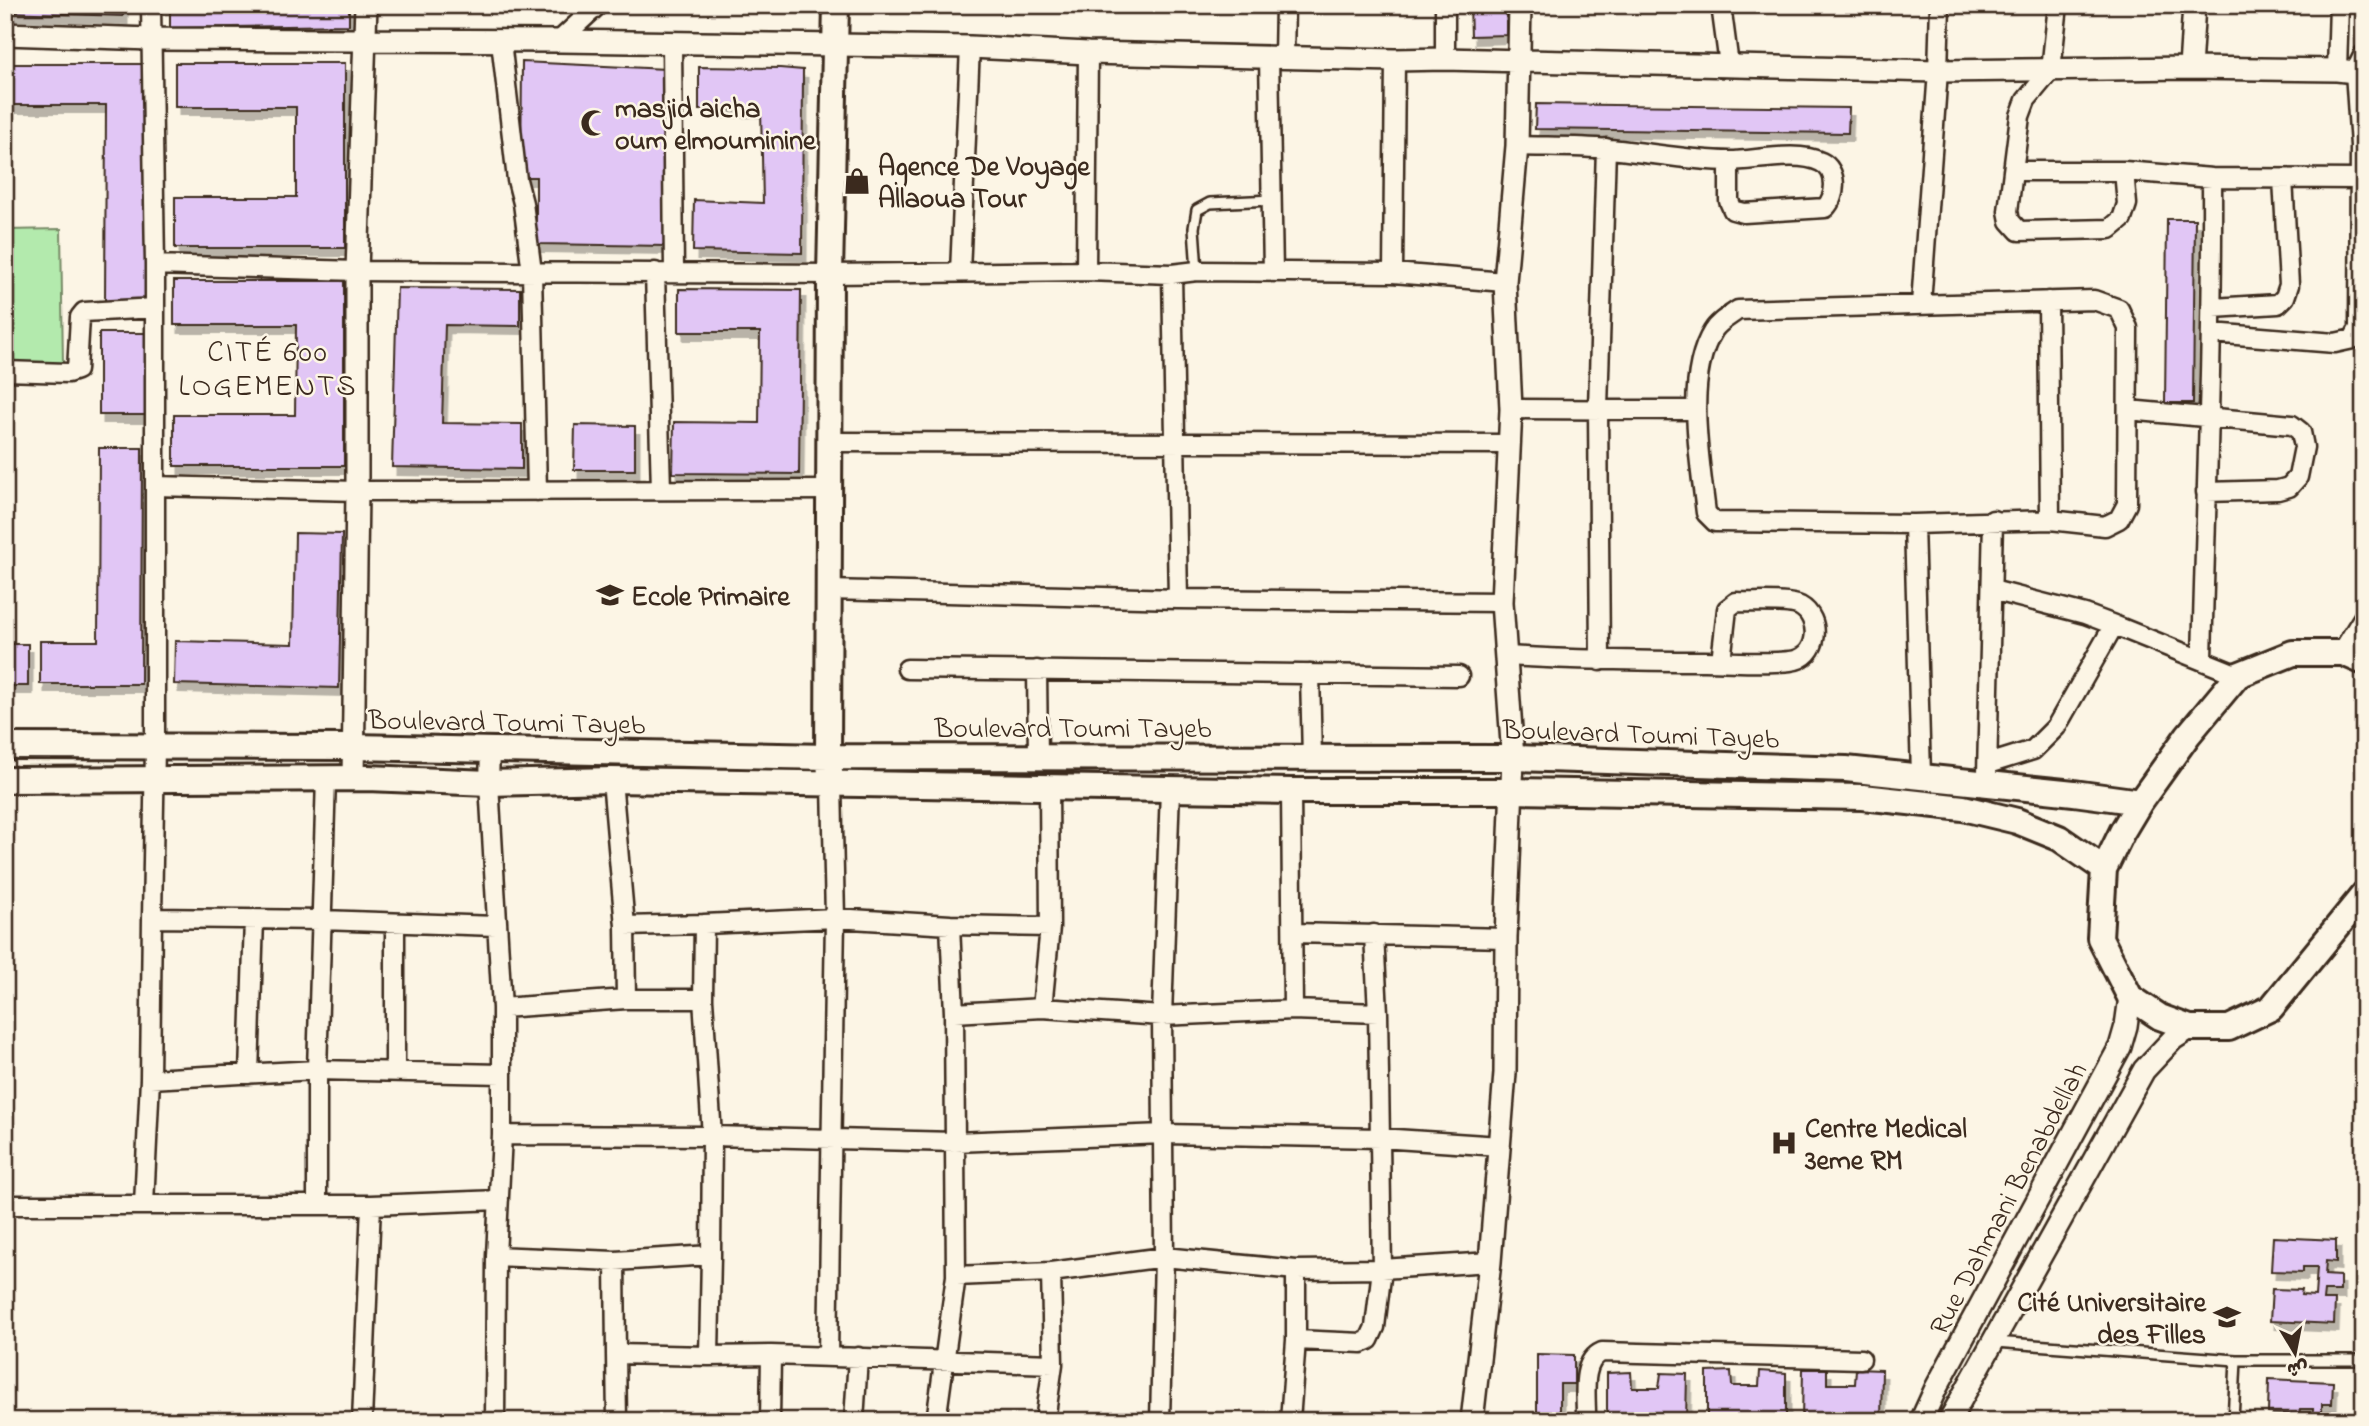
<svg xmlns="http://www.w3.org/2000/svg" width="2369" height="1426" font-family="'Indie Flower','Playpen Sans Arabic',sans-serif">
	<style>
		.green { fill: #b3eaad; stroke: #778a66; stroke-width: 2 }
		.building { fill: #e1c6f5; stroke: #3b2a1e; stroke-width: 2; filter: url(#shadow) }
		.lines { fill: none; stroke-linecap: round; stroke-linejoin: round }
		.service-casing { stroke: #3b2a1e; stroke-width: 14 }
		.minor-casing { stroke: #3b2a1e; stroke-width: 23 }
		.tertiary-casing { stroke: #3b2a1e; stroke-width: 26 }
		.secondary-casing { stroke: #3b2a1e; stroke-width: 30 }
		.service { stroke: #fcf5e5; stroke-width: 9 }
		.minor { stroke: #fcf5e5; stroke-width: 18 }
		.tertiary { stroke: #fcf5e5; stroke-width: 21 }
		.secondary { stroke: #fcf5e5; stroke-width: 24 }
		.labels { text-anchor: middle; stroke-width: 5; stroke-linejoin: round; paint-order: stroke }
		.poi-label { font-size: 28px; font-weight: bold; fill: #3b2a1e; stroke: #fcf5e5; text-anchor: start }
		.street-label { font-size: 28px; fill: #3b2a1e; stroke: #fcf5e5 }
		.neighbourhood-label { font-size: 30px; letter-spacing: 2px; fill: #3b2a1e; stroke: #fcf5e5 }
	</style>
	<defs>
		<filter id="shadow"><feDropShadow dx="4.5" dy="8" stdDeviation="0" flood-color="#0004"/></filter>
	</defs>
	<rect width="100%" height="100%" fill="#fcf5e5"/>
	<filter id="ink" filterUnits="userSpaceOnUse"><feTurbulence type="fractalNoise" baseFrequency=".0143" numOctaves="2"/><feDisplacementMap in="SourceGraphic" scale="14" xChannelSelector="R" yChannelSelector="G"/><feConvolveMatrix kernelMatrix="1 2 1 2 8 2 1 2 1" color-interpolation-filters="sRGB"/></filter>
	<g filter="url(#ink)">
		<!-- green -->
		<path class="green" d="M 61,229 L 63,365 L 5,366 L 5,230 Z"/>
		<!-- building -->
		<path class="building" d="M 5,5 L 123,5 L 123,16 L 5,12 Z
			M 170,5 L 349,5 L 349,25 L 170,28 Z
			M 1470,5 L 1506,5 L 1507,35 L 1471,36 Z
			M 522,62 L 666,69 L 667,246 L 536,244 L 536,177 L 521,177 Z
			M 175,63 L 345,63 L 345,248 L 175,248 L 175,197 L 296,197 L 296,107 L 175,107 Z
			M 5,64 L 147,64 L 146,303 L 105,303 L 106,105 L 5,105 Z
			M 699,67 L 780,68 L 803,70 L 802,253 L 693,251 L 694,200 L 763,203 L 761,109 L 699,110 Z
			M 1536,104 L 1849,108 L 1848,133 L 1535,129 Z
			M 2167,219 L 2195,219 L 2193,403 L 2165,403 Z
			M 174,281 L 344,281 L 344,466 L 174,466 L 174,415 L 295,415 L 296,325 L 174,325 Z
			M 397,288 L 520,289 L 520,326 L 445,325 L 442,423 L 522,424 L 522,469 L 392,467 Z
			M 679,289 L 801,290 L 799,474 L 673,473 L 674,422 L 759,423 L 760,332 L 679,332 Z
			M 99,333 L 145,333 L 145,415 L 99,415 Z
			M 575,425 L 635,426 L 635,470 L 574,470 Z
			M 99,448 L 142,448 L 141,684 L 40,684 L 40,641 L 98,641 Z
			M 295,533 L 342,534 L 339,688 L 174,684 L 175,641 L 293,644 Z
			M 5,644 L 28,644 L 28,686 L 5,686 Z
			M 2273,1237 L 2336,1240 L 2336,1262 L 2326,1261 L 2325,1275 L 2340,1276 L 2340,1291 L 2324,1291 L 2323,1300 L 2335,1300 L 2334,1324 L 2270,1321 L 2272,1289 L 2302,1290 L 2301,1295 L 2315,1296 L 2317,1267 L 2303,1267 L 2303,1272 L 2271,1271 Z
			M 1537,1354 L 1574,1355 L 1574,1384 L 1560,1384 L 1560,1415 L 1572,1415 L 1572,1421 L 1537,1421 Z
			M 1803,1369 L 1827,1369 L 1827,1384 L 1855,1384 L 1856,1369 L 1882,1370 L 1881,1421 L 1802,1421 Z
			M 1731,1371 L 1732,1386 L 1759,1386 L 1760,1371 L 1786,1373 L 1786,1421 L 1707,1421 L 1707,1372 Z
			M 1631,1372 L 1632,1388 L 1659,1388 L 1661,1373 L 1687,1374 L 1686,1421 L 1607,1421 L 1607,1373 Z
			M 2269,1379 L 2333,1382 L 2332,1404 L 2322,1404 L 2322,1417 L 2337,1418 L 2336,1421 L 2312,1421 L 2313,1409 L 2300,1409 L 2299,1414 L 2268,1413 Z"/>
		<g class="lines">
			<defs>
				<path id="service" d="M 1197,271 L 1194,228 L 1197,210 L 1210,203 L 1272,200
					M 1995,1342 L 2236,1360 L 2364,1360
					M 2233,1421 L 2236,1360"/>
				<path id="minor" d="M 151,5 L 155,265 L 155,746 L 152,918 L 321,920 L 496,926
					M 1445,5 L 1445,59
					M 1721,5 L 1729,65
					M 2058,5 L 2051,70 L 2026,100 L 2020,116 L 2008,211 L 2010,221 L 2019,231 L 2110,229 L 2122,219 L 2127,204 L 2124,171
					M 501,41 L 517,180 L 523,203 L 532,272 L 537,491
					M 559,41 L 598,5
					M 672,42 L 674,272
					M 1269,57 L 1273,272
					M 1284,57 L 1285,5
					M 2337,70 L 2339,5
					M 1517,146 C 1547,147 1577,146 1608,149 C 1648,152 1689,161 1730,161 C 1755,161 1798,150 1821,162 C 1838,170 1837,196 1825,208 L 1744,213 L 1733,210 L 1729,201 L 1729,161
					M 2013,171 L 2124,171 L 2212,178 L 2359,179
					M 155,265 L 357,271 L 830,274 L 1086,271 L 1172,274 L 1197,271 L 1393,273 L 1505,282
					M 1086,271 L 1088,53
					M 655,272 L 661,490
					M 960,272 L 970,47
					M 1393,273 L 1395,60
					M 1172,274 L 1178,599
					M 2094,300 L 2119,309 L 2128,328 L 2127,504 L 2119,519 L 2105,526 L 2050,520 L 1914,524 L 1715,522 L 1706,513 C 1700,461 1684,377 1713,331 C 1718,322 1730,316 1738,310 Z
					M 2048,301 L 2050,520
					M 1921,304 L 1938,71 L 1940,5
					M 2213,308 L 2278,304 L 2285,297 L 2289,285 L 2283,179
					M 2212,333 L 2335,343 L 2353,339 L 2359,328 L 2360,146 L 2355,72 L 2364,54
					M 5,371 L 68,373 L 77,370 L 80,317 L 84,312 L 155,308
					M 1511,409 L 1695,410
					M 2128,410 L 2292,425 L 2301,432 L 2304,447 L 2298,477 L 2289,487 L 2278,490 L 2206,492
					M 829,442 L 1509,444
					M 155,486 L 357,491 L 830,490
					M 1914,524 L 1921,776
					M 829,590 L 1178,599 L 1502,602
					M 2114,625 L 2238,675
					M 1507,656 C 1573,660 1638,661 1704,661 C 1732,661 1762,664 1790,661 C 1820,658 1822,618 1800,606 C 1788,600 1751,603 1736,602 L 1727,609 L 1721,661
					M 2202,659 C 2206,499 2213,338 2212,178
					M 1600,661 L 1598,408 L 1606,148
					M 907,669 L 1459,676
					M 1037,670 L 1038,757
					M 1310,674 L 1312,758
					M 490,750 L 489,783 L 502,1008 L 502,1135 L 496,1256 L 495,1421
					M 1988,764 L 2033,750 L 2056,727 L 2114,625 L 2085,614 L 1992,590
					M 1987,774 L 1993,520
					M 612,780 L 625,926 L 626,999
					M 950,925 L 1050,927 L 1049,786
					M 625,926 L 704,924
					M 1050,927 L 1042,1008 L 1162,1016 L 1293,1010 L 1291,791
					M 1293,933 L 1506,938
					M 1374,934 L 1378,1013
					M 502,1008 L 626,999 L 703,999
					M 954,1013 L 1042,1008
					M 395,1072 L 395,923
					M 249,1074 L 254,919
					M 150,1079 L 317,1070 L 502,1074
					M 502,1135 L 712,1136 L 955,1142 L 1164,1134 L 1380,1138 L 1500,1146
					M 144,1204 L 150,1079 L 152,918
					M 317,1204 L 317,1070 L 326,778
					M 5,1205 L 371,1205 L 499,1200
					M 496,1256 L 615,1261 L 711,1255 L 712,1136 L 703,999 L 704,924 L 835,918 L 950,925 L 954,1013 L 956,1276 L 1051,1272 L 1164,1257 L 1296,1270 L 1382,1269 L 1378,1013 L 1293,1010
					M 615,1261 L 616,1354 L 709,1356 L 711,1255
					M 1296,1340 L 1362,1343 L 1369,1340 L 1375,1327 L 1382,1269 L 1490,1262
					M 616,1354 L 617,1421
					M 709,1356 L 771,1355 L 1053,1364
					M 828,1356 L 835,918 L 832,784
					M 362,1421 L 371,1205
					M 770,1421 L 771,1355
					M 854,1421 L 858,1357
					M 936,1421 L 956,1276
					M 1045,1421 L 1053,1364 L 1051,1272
					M 1160,1421 L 1164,1257 L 1162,1016 L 1170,789
					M 1290,1421 L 1296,1340 L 1296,1270
					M 1586,1421 C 1587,1399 1579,1362 1602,1352 L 1861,1359"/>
				<path id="tertiary" d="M 5,34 L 151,39 L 559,41 L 970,47 L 1088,53 L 1395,60 L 1445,59 L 1938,71 L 2190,68 L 2337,70 L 2364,73
					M 2190,68 L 2194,5
					M 2343,653 L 2364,619
					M 353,778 L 357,491 L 357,271 L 366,5
					M 1472,1421 L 1490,1262 L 1505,1073 L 1506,938 L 1513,758 L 1502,602 L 1511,409 L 1505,282 L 1517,146 L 1520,5
					M 1921,1421 L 1936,1388 L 2120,1047 L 2126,1026 L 2130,997
					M 1949,1421 L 2144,1070 L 2173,1039 L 2190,1028"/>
				<path id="secondary" d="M 2364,662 L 2343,653 L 2293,653 L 2238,675 L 2188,735 L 2140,802 L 2122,832 L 2104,869 L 2100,938 L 2130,997 L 2160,1017 L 2190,1028 L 2229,1028 L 2271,1008 L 2364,894
					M 5,746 L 354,747 L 828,757 L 1513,758 L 1846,769 L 2074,793 L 2140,802
					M 830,772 L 828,757 L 830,274 L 836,5
					M 5,780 L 368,778 L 489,783 L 612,780 L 1291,791 L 1512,791 L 1863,797 L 1963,808 L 2017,821 L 2059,838 L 2104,869"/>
			</defs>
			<!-- service casing -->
			<use href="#service" class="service-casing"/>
			<!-- minor casing -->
			<use href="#minor" class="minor-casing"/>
			<!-- tertiary casing -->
			<use href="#tertiary" class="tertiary-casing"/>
			<!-- secondary casing -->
			<use href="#secondary" class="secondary-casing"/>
			<!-- service -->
			<use href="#service" class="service"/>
			<!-- minor -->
			<use href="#minor" class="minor"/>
			<!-- tertiary -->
			<use href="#tertiary" class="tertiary"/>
			<!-- secondary -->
			<use href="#secondary" class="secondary"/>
		</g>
	</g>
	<!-- icons -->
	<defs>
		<symbol id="mosque-bare" viewBox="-9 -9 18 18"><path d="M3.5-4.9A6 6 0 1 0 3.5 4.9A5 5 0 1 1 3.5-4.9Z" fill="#3b2a1e" stroke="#fcf5e5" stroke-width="2.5" paint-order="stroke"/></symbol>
		<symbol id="shop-bare" viewBox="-9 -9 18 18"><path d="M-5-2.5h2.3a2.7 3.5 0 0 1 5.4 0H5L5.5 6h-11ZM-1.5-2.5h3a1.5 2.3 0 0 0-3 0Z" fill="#3b2a1e" stroke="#fcf5e5" stroke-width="2.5" paint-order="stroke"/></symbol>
		<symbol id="school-bare" viewBox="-9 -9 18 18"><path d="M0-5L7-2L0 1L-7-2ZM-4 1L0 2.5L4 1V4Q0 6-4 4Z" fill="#3b2a1e" stroke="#fcf5e5" stroke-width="2.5" paint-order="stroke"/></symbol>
		<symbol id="hospital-bare" viewBox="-9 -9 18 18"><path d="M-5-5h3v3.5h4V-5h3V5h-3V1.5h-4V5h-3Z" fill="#3b2a1e" stroke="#fcf5e5" stroke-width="2.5" paint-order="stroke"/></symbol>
		<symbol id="university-bare" viewBox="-9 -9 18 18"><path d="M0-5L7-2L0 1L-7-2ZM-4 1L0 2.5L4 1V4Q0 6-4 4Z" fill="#3b2a1e" stroke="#fcf5e5" stroke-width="2.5" paint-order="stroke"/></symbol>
	</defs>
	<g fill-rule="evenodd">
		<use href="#mosque-bare" x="575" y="104" width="38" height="38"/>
		<use href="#shop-bare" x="838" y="162" width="38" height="38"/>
		<use href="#school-bare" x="591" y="576" width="38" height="38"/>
		<use href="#hospital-bare" x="1765" y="1124" width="38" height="38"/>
		<use href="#university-bare" x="2208" y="1298" width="38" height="38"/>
	</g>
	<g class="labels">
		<!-- poi labels -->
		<g class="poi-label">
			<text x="615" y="117">masjid aicha<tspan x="615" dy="32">oum elmouminine</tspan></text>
			<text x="878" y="175">Agence De Voyage<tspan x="878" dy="32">Allaoua Tour</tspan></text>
			<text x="631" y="605">Ecole Primaire</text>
			<text x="1805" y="1137">Centre Medical<tspan x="1805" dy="32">3eme RM</tspan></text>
			<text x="2206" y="1311" text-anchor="end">Cité Universitaire<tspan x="2206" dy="32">des Filles</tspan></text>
		</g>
		<!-- street labels -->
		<g class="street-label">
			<text transform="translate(507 721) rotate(1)" y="10">Boulevard Toumi Tayeb</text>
			<text x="1073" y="737">Boulevard Toumi Tayeb</text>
			<text transform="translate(1641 733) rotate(2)" y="10">Boulevard Toumi Tayeb</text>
			<text transform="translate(2007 1198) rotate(-62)" y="10">Rue Dahmani Benabdellah</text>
		</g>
		<!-- neighbourhood labels -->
		<g class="neighbourhood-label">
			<text x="268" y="361">CITÉ 600<tspan x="268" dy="34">LOGEMENTS</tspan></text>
		</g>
	</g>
	<!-- margin -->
	<rect width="2369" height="1426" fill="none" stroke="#fcf5e5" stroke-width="28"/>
	<rect x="14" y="14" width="2341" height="1398" fill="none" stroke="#3b2a1e" stroke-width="2.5" filter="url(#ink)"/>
	<!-- north arrow -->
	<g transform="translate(2295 1353) rotate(170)" stroke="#fcf5e5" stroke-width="5" paint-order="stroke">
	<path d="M0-5L12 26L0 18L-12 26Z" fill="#3b2a1e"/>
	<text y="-10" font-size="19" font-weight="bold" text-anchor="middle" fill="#3b2a1e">ش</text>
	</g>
</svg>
